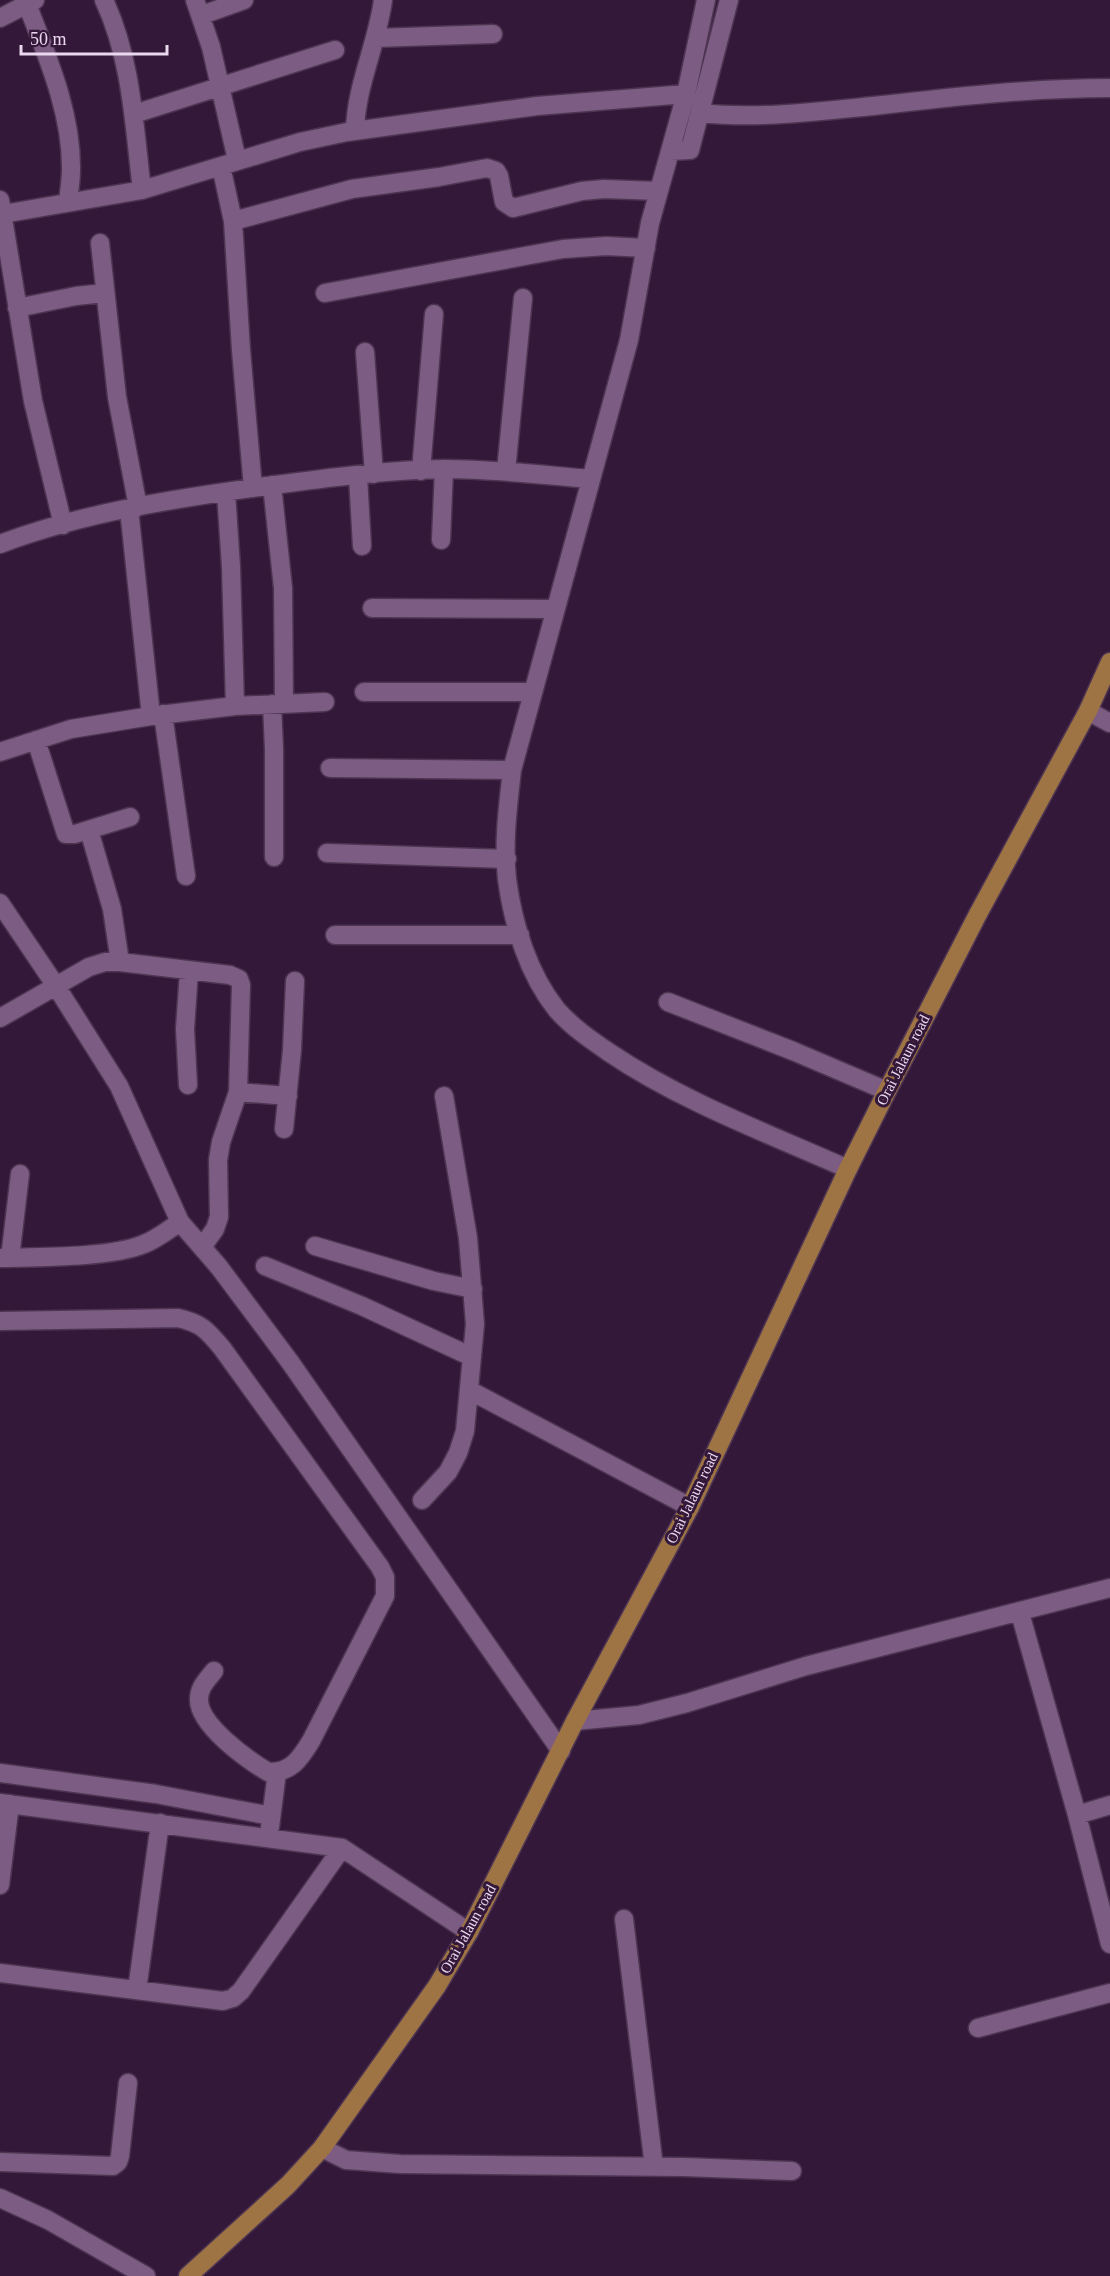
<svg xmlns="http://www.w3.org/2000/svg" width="1110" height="2276" font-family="Georgia,serif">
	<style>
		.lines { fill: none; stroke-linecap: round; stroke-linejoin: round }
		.minor-casing { stroke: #4d3552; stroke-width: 21 }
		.major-casing { stroke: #4d3552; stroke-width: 21 }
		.minor { stroke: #7c5c83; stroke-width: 18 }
		.major { stroke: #9f7444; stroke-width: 18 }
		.labels { text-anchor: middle; stroke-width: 6; stroke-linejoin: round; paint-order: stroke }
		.street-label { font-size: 15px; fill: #ead8ee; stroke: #34183a }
	</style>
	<rect width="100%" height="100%" fill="#34183a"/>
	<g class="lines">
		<defs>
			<path id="minor" d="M 104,0 C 132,60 134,126 142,190
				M 195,0 L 211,47 L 237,160
				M 706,0 L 686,94 L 650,223 L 629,340 L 512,770 C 508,806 503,843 507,879 C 513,924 528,974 557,1010 C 572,1027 591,1040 610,1053 C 683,1102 767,1133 848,1169
				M 27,4 C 47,56 72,113 71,170 C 71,181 69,191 68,202
				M 202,15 L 244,0
				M 0,18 L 35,0
				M 375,38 L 493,34
				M 700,113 C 758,119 815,112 873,106 C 952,97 1031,88 1110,88
				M 134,114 L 335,50
				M 355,131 C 356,85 377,45 383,0
				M 670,151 L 690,150 L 729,0
				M 221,166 L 233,221 L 241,350 L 253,488
				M 0,200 L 33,401 L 63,525
				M 3,214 L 142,190 L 300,142 L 347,132 L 537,106 L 686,94
				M 233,221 L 352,189 L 439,177 L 487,168 L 496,171 L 499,176 L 504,202 L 513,208 L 582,191 L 604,189 L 659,191
				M 100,243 L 117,397 L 138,507
				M 325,293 L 563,249 L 606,246 L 646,248
				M 17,308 L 76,296 L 104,293
				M 365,352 L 374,474
				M 421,471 L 434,314
				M 506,471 L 523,298
				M 358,476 L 362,546
				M 272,485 L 283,588 L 284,704
				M 226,492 L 231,567 L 235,706
				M 129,509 L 151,716
				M 441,540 L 444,469
				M 0,544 C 85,512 178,498 267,486 C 326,478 386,470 445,469 C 493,469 542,475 590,479
				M 372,608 L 555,609
				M 364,692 L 531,692
				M 272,704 L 274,749 L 274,857
				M 1088,711 L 1110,723
				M 163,714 L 186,876
				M 36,740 L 66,834 L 75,834 L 130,817
				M 0,752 L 71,729 L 151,716 L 235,706 L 325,702
				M 330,768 L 512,770
				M 89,830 L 112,909 L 120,962
				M 327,853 L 507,859
				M 0,903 L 56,986 L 119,1086 L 180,1222 L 219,1267 L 290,1362 L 561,1751
				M 335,935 L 520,935
				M 668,1002 L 793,1051 L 887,1091
				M 0,1018 L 89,967 L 105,962 L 120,962 L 230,975 L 239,979 L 241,985 L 238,1092 L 221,1142 L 218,1160 L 219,1217 L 215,1229 L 202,1247
				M 188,1085 L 185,1029 L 189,971
				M 238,1092 L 288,1096
				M 284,1129 L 292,1050 L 295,981
				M 315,1246 L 434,1281 L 473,1289
				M 0,1258 C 39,1257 110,1258 144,1244 C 157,1239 168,1230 180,1222
				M 10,1258 L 20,1174
				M 265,1266 L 362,1306 L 472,1357
				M 0,1321 L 178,1318 C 201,1323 207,1330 222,1348 L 380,1567 L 385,1577 L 385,1596 L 311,1741 C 300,1759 291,1773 268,1772 C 248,1760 198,1725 199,1699 C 199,1687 207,1680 214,1671
				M 469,1390 L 690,1507
				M 422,1500 L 448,1472 L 458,1453 L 465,1431 L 475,1324 L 468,1238 L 444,1096
				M 1020,1613 L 1077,1815 L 1110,1944
				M 575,1721 L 639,1715 L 687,1703 L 806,1666 L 1110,1588
				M 0,1773 L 156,1794 L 271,1816
				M 0,1803 L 342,1848 L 469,1932
				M 1077,1815 L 1110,1805
				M 270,1827 L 277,1772
				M 0,1885 L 10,1804
				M 624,1919 L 654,2167
				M 0,1973 L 223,2001 L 233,1998 L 241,1991 L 342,1848
				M 137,1990 L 160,1823
				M 978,2028 L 1110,1993
				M 322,2148 L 346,2160 L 400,2164 L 684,2167 L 792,2171
				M 0,2162 L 113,2166 L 118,2162 L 120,2156 L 128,2083
				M 0,2198 L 48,2220 L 146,2276"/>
			<path id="major" d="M 188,2276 L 288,2185 L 322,2148 L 437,1986 L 469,1932 L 575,1721 L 690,1507 L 848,1169 L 887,1091 L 978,914 L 1088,711 L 1110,662"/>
		</defs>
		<!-- minor casing -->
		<use href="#minor" class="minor-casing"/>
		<!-- major casing -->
		<use href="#major" class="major-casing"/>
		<!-- minor -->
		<use href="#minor" class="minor"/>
		<!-- major -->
		<use href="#major" class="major"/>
	</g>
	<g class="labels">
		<!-- street labels -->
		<g class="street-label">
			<text transform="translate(903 1060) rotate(-63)" y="5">Orai Jalaun road</text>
			<text transform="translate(692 1498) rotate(-64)" y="5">Orai Jalaun road</text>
			<text transform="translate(468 1929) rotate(-61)" y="5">Orai Jalaun road</text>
		</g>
	</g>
	<!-- scale -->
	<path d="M21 45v9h146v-9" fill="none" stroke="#ead8ee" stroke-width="3"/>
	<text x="30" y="45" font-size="18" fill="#ead8ee" stroke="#34183a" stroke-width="4.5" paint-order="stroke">50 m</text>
</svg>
